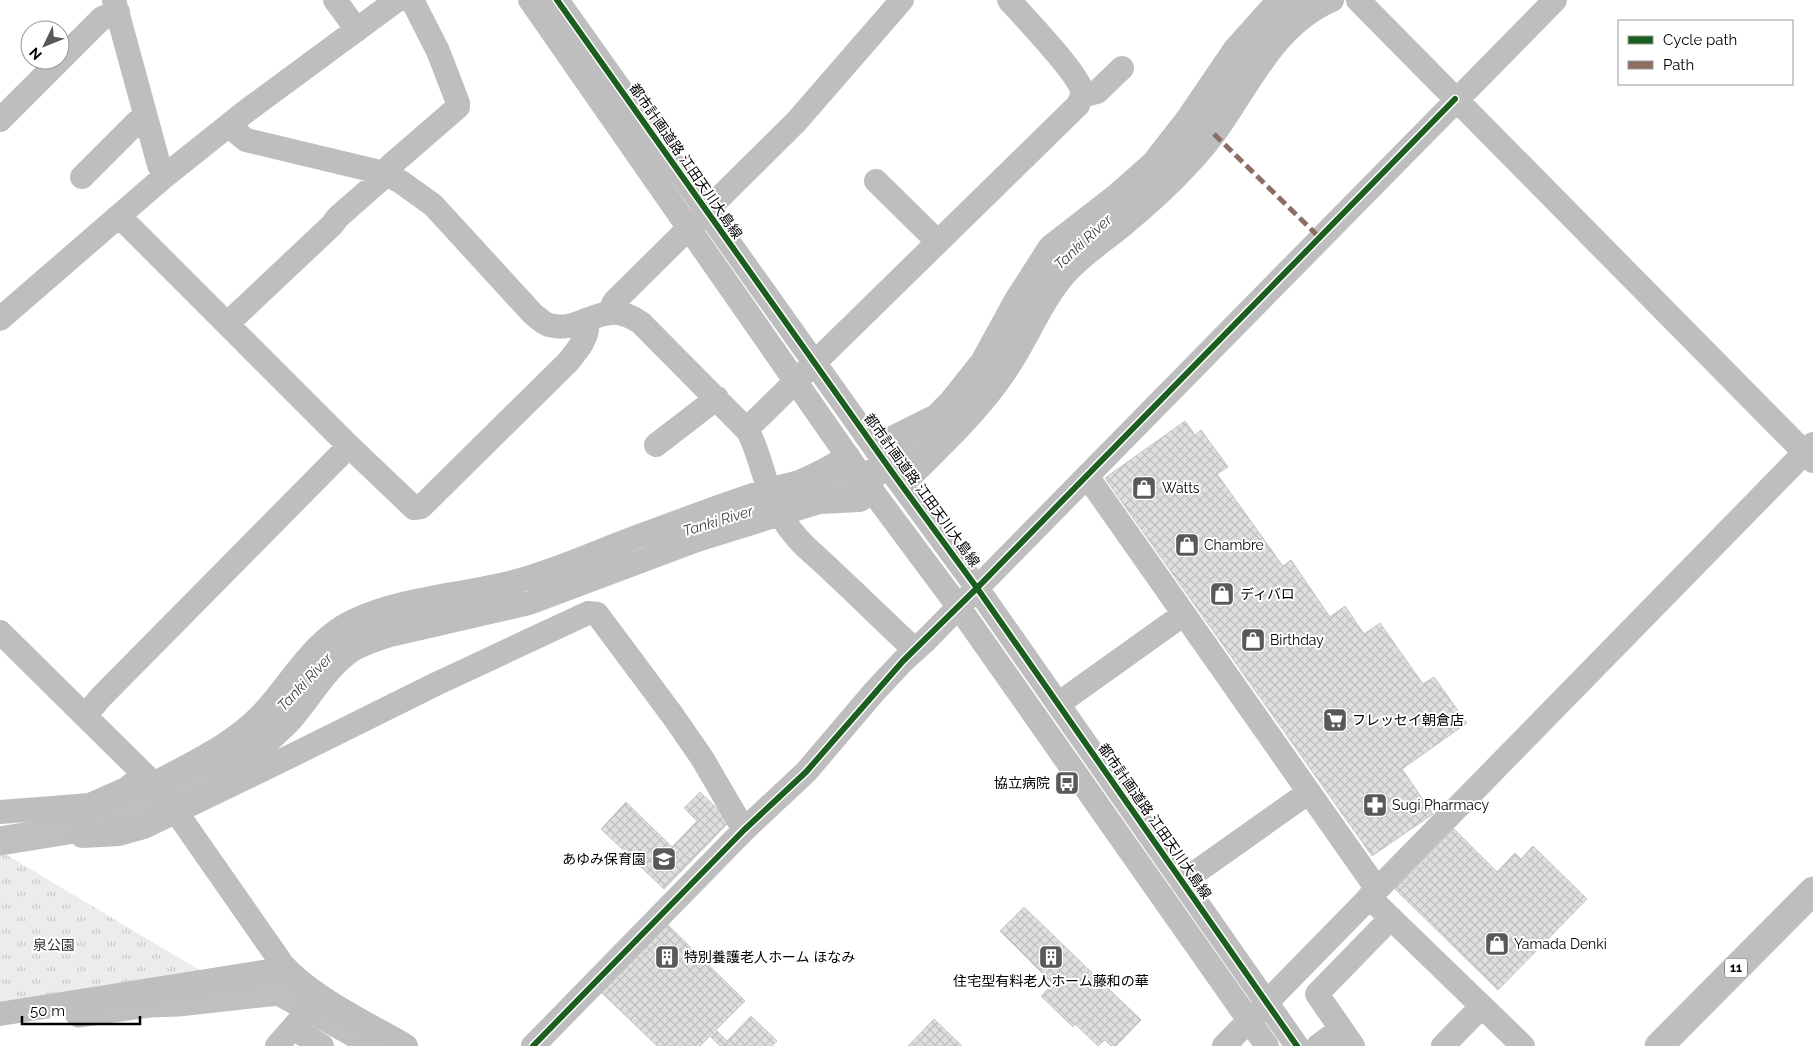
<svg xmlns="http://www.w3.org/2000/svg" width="1813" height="1046" font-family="Raleway,'Noto Sans JP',sans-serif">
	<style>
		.park { fill: url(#park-tufts) }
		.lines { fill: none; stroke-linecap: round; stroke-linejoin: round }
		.river { stroke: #bfbfbf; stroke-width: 29 }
		.building { fill: url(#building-cross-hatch); stroke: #c7c7c7 }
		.major-casing { stroke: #dbdbdb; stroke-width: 29 }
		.minor { stroke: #bebebe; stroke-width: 24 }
		.major { stroke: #bebebe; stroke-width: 28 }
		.quiet { stroke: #8d6e63; stroke-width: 5; stroke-dasharray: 10 5; stroke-linecap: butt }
		.cycleway-casing { stroke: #fff; stroke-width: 9 }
		.cycleway { stroke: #1b5e20; stroke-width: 6 }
		.labels { text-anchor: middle; stroke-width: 4; stroke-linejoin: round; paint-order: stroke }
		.shield { fill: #fff; stroke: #4c4c4c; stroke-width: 1 }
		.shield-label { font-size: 12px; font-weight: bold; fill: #000 }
		.street-label { font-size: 14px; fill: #000; stroke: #fff }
		.poi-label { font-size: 14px; fill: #000; stroke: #fff; text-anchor: start }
		.park-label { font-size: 14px; fill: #333; stroke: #fff }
		.water-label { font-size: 15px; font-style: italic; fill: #444; stroke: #fff }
	</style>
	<defs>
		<pattern id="park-tufts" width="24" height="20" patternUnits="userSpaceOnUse" patternTransform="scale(1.25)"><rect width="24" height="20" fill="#ececec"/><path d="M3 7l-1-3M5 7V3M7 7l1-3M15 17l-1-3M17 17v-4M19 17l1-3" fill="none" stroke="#c9c9c9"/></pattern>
		<pattern id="building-cross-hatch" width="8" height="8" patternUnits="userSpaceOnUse" patternTransform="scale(1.25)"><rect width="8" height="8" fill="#dfdfdf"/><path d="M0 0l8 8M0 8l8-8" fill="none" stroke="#bebebe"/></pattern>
	</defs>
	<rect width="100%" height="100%" fill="#fff"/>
	<!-- park -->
	<path class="park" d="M 0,851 L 206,974 L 0,1007 Z"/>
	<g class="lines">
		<!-- river -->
		<path class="river" d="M 663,538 L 817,492 L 874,473 L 911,454 L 941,430 L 980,389 L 997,362 L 1031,302 L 1055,265 L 1070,249 L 1140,193 L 1172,162 L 1204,121 L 1243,60 L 1271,25 L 1296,0
			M 0,841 L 93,826 L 116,819 L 133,812 L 176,790 L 234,754 L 251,741 L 278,713 L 322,660 L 343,643 L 396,622 L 498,595
			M 79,1013 L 150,1003 L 178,1002 L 279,991 L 353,1032 L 375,1046"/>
	</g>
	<!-- building -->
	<path class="building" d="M 1185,421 L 1195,435 L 1201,430 L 1228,467 L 1217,474 L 1283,566 L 1291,560 L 1330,617 L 1345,606 L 1364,634 L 1380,623 L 1423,684 L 1434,677 L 1467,723 L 1402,769 L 1433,814 L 1372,856 L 1105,478 Z
		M 700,792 L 730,821 L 664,889 L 601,829 L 626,802 L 672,847 L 697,821 L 684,808 Z
		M 1454,829 L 1497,872 L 1515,853 L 1521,859 L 1533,846 L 1587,899 L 1498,990 L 1395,889 Z
		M 1024,907 L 1141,1020 L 1116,1046 L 1111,1046 L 1105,1040 L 1098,1046 L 1075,1024 L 1073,1027 L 1041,996 L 1053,984 L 1000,931 Z
		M 666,923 L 745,1001 L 716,1030 L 727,1041 L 751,1016 L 777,1041 L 772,1046 L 720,1046 L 710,1036 L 700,1046 L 657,1046 L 600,991 Z
		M 934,1019 L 962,1046 L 908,1046 Z"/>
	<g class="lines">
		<defs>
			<path id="major" d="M 1659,1046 L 1813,891"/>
		</defs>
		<!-- major casing -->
		<use href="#major" class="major-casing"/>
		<!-- minor -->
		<path class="minor" d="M 114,0 L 159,165 L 165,176
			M 335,0 L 357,30
			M 530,0 L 867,484 L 958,606 L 1267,1046
			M 557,0 L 892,472 L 977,588 L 1297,1046
			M 1358,0 L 1813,461
			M 1082,96 L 1097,92 L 1122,68
			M 0,120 L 102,18 L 118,12
			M 229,126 L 246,140 L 384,173 L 401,182 L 433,205 L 533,314 C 538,318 543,323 549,325 C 584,335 601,295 641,323 L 748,431 C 762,458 765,490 781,516 C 797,543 814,553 835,574 C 862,599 888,625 915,650
			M 82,177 L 137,122 L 146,119
			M 876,181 L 938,242
			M 119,216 L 349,446 L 414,508 L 421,507 L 567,363 C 578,350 590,336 587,320
			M 612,312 L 612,306 L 615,301 L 796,122 L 902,0
			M 0,319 L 165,176 L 249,109 L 397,0
			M 227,324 L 332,225 L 338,217 L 379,181 L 391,165 L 458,107 L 458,103 L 438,51 L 412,0
			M 745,428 L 752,424 L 1078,105 C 1080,100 1083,96 1082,91 C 1078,73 1024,17 1009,0
			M 656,445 L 717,398
			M 876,449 L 892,438 L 936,416 L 951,401 L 982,362 L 1016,300 L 1050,247 L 1117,195 L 1153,163 L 1188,118 L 1235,49 L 1279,0
			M 1087,476 L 1377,889
			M 901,484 C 917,471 930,457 945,442 C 968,419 990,395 1008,367 C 1028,337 1041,302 1065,274 C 1082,255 1104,241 1123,225 C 1156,198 1188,168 1214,134 C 1249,86 1274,25 1332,0
			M 0,632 L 154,784 L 170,803 L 283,965 C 313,998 367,1023 406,1046
			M 1058,704 L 1184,614
			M 85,716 L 101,697 L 349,446
			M 223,775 C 247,760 268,743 288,723 C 310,699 326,667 354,649 C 365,643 377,639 390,635 L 529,603 L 697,540 L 819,502 L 860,500 L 873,491
			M 154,784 C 191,763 233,745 262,714 C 291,683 313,640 353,621 C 401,598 461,595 513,582 C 560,570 604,548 650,532 C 689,518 729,502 769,490 C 779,487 789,485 799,482 C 816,475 833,466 848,456
			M 0,812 L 90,805 L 126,789 L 144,775
			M 82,836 L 119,834 L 144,827 L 297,753 L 436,684 L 588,613 L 597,614 L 673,716 L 702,758 L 744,830
			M 1182,882 L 1309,792
			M 1369,897 L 1523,1046
			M 0,1014 L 269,971 L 283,965
			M 293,1028 L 322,1046
			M 277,1046 L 313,1005 L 319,995
			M 533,1046 L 744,830 L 806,772 L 874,692 L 903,661 L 925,641 L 1555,0
			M 1224,1046 L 1813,444
			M 1318,1046 L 1341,1029
			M 1353,1046 L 1317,994 L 1391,918
			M 1443,1046 L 1482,1006"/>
		<!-- major -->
		<use href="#major" class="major"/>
		<!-- quiet -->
		<path class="quiet" d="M 1214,134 L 1320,238"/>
		<defs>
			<path id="cycleway" d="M 557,0 L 892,472 L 977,588 L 1297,1046
				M 533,1046 L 744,830 L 806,772 L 903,661 L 977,588 L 1455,99"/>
		</defs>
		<!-- cycleway casing -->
		<use href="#cycleway" class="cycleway-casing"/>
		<!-- cycleway -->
		<use href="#cycleway" class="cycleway"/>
	</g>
	<!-- icons -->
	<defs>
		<symbol id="shop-square" viewBox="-11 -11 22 22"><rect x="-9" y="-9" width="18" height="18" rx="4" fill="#595959" stroke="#fff"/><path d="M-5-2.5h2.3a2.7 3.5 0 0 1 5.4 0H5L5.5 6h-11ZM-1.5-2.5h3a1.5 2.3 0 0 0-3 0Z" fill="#fff"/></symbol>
		<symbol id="supermarket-square" viewBox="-11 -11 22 22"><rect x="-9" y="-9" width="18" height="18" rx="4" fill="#595959" stroke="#fff"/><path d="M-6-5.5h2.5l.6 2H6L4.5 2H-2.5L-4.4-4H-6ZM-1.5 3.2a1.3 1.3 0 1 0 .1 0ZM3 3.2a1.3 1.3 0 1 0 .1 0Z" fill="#fff"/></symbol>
		<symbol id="bus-square" viewBox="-11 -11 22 22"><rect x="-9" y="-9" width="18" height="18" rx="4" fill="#595959" stroke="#fff"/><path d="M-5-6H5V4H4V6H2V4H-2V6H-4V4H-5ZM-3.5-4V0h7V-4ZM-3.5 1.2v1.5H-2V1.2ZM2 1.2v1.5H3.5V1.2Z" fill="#fff"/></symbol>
		<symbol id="pharmacy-square" viewBox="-11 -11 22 22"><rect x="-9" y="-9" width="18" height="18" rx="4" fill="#595959" stroke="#fff"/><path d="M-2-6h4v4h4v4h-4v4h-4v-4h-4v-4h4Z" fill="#fff"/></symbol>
		<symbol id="school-square" viewBox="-11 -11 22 22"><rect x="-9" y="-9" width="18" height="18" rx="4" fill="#595959" stroke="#fff"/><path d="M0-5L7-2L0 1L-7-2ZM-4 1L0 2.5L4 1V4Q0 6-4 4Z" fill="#fff"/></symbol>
		<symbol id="building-square" viewBox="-11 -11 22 22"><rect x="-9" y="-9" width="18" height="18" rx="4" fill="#595959" stroke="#fff"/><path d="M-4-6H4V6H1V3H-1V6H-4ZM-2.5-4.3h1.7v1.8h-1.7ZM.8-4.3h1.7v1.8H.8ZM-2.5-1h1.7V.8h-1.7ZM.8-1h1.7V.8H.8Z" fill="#fff"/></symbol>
	</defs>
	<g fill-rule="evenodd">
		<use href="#shop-square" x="1130" y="474" width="28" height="28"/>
		<use href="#shop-square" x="1173" y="531" width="28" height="28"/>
		<use href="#shop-square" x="1208" y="580" width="28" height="28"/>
		<use href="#shop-square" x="1239" y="626" width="28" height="28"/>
		<use href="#supermarket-square" x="1321" y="706" width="28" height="28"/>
		<use href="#bus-square" x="1053" y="769" width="28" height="28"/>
		<use href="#pharmacy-square" x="1361" y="791" width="28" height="28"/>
		<use href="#school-square" x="650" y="845" width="28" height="28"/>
		<use href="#shop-square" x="1483" y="930" width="28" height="28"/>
		<use href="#building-square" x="653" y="943" width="28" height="28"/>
		<use href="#building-square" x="1037" y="943" width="28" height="28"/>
	</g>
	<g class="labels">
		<!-- shield labels -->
		<rect class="shield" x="1725" y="958.5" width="22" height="19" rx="4"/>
		<g class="shield-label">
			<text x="1736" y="972">11</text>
		</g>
		<!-- street labels -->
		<g class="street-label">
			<text transform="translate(686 161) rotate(55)" y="5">都市計画道路 江田天川大島線</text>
			<text transform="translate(922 490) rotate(54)" y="5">都市計画道路 江田天川大島線</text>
			<text transform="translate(1155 821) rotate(55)" y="5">都市計画道路 江田天川大島線</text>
		</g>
		<!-- poi labels -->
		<g class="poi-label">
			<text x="1162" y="493">Watts</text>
			<text x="1204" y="550">Chambre</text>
			<text x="1240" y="599">ディバロ</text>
			<text x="1270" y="645">Birthday</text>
			<text x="1352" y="725">フレッセイ朝倉店</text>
			<text x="1050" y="788" text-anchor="end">協立病院</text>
			<text x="1392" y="810">Sugi Pharmacy</text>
			<text x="646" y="864" text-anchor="end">あゆみ保育園</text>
			<text x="1514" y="949">Yamada Denki</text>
			<text x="684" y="962">特別養護老人ホーム ほなみ</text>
			<text x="1051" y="986" text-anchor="middle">住宅型有料老人ホーム藤和の華</text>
		</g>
		<!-- park labels -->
		<g class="park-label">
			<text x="54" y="950">泉公園</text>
		</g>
		<!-- water labels -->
		<g class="water-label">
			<text transform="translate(1083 242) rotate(-43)" y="5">Tanki River</text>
			<text transform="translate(718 521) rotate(-17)" y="5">Tanki River</text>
			<text transform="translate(305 682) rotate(-47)" y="5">Tanki River</text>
		</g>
	</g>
	<!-- legend -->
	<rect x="1618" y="20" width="175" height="65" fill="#ffffff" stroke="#999999"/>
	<rect x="1628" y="36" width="25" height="8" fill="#1b5e20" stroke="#999999"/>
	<text x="1663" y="45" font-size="15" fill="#000000">Cycle path</text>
	<rect x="1628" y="61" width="25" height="8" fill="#8d6e63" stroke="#999999"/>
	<text x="1663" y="70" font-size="15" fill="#000000">Path</text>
	<!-- north arrow -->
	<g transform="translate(45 45) rotate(227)"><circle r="24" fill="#ffffff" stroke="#999999"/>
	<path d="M0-4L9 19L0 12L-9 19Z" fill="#595959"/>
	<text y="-8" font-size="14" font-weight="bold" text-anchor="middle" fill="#000000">N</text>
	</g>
	<!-- scale -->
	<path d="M22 1016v8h118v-8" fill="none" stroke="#000000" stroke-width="2.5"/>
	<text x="30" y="1016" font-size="15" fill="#000000" stroke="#ffffff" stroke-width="4" paint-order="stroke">50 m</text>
</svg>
